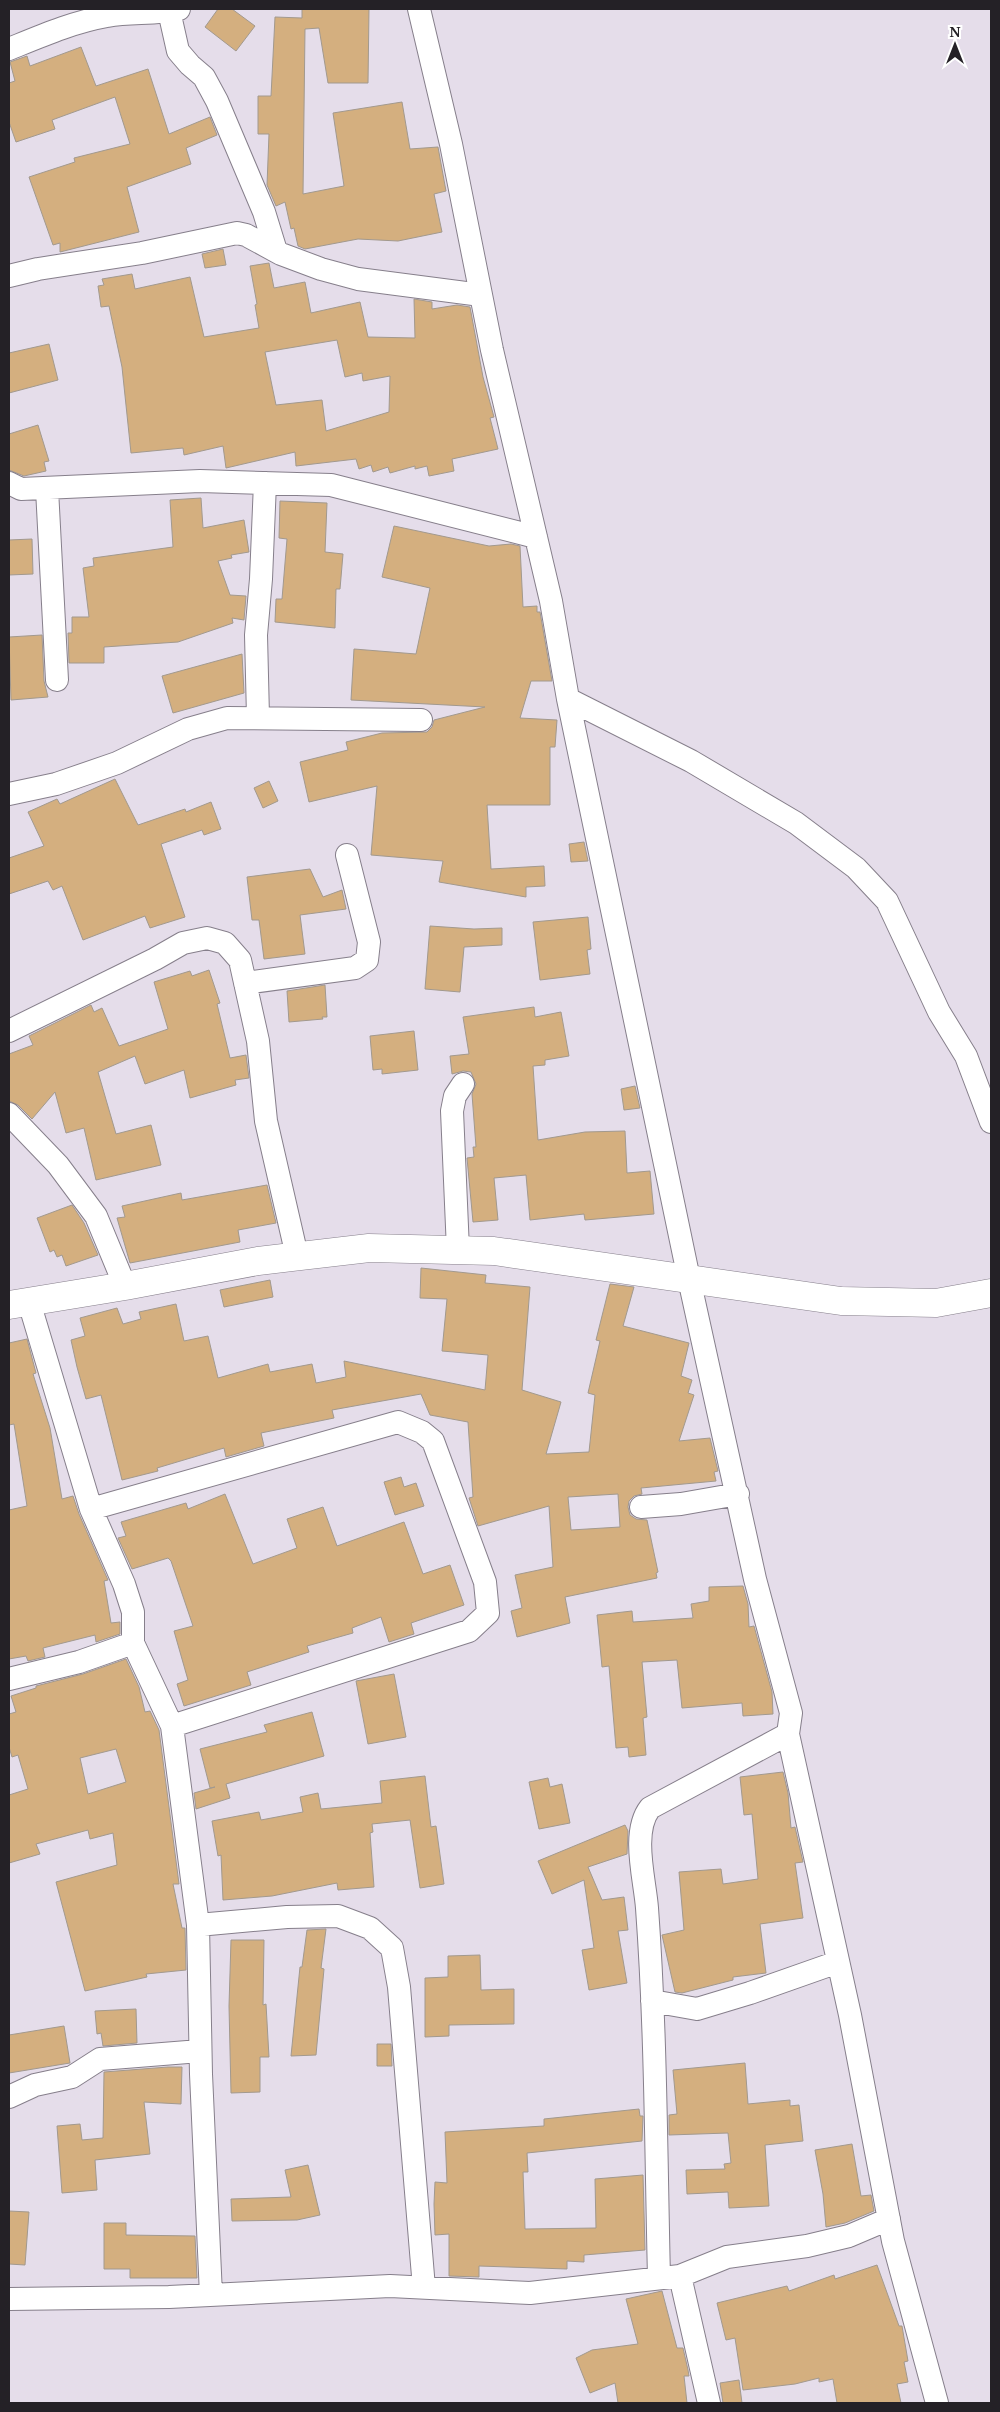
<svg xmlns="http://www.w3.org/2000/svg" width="1000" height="2412" font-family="'Noto Serif',serif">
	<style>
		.building { fill: #d4af7f; stroke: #a2998e; fill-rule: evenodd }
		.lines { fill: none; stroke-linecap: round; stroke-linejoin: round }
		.minor-casing { stroke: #867f8b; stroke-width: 24 }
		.tertiary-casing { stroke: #867f8b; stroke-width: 29 }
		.minor { stroke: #fff; stroke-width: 22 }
		.tertiary { stroke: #fff; stroke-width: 28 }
	</style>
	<rect width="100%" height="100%" fill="#e5ddea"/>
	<!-- building -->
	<path class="building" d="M 218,9 L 232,9 L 255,26 L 236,51 L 205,27 Z
		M 302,9 L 369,9 L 368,83 L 328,83 L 319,28 L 305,29 L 303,194 L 344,186 L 333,113 L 402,102 L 410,149 L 438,147 L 446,191 L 434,194 L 442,232 L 398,241 L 358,239 L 305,249 L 298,246 L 294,228 L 291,229 L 285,202 L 276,206 L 267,185 L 269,134 L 258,134 L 258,96 L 271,96 L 275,17 L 302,18 Z
		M 81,47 L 96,86 L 148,69 L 169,134 L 210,117 L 217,135 L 186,148 L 191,164 L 127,187 L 139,232 L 60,252 L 60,243 L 53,245 L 29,177 L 75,162 L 74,158 L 130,144 L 115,97 L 52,120 L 55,129 L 16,142 L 9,122 L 9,83 L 15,81 L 10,62 L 27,56 L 30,66 Z
		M 223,249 L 226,265 L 205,268 L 202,254 Z
		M 269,263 L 274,288 L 305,282 L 311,313 L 360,302 L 368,337 L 415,338 L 414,299 L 432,302 L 432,309 L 457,305 L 470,307 L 483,377 L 494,417 L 490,418 L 498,449 L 452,459 L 454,471 L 429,476 L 427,466 L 415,469 L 415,466 L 390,473 L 388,467 L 373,472 L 371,465 L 359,469 L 356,459 L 296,466 L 295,452 L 226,468 L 223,446 L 184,455 L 183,448 L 131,453 L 122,367 L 109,306 L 101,307 L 98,286 L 104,285 L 102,279 L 132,274 L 135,289 L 190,277 L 204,337 L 259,328 L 255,305 L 257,304 L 250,266 ZM 337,340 L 345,377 L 362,373 L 363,381 L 390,376 L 389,412 L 326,431 L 322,400 L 276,405 L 265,352 Z
		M 49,344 L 58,380 L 9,393 L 9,353 Z
		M 38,425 L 49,461 L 44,462 L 46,471 L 24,476 L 9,470 L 9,434 Z
		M 201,498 L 203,528 L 244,520 L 249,552 L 231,555 L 232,558 L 218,561 L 230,595 L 246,596 L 244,620 L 232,618 L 233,623 L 178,642 L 104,647 L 104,663 L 69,663 L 68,633 L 72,633 L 72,617 L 89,617 L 83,568 L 94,566 L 93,558 L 173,547 L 170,500 Z
		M 280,501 L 327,503 L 325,552 L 343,554 L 340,589 L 336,589 L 335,628 L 275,622 L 276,599 L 282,599 L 287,539 L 279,538 Z
		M 394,526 L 489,546 L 511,544 L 520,546 L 523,607 L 537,606 L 537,612 L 540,612 L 552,681 L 531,681 L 520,718 L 557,720 L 555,747 L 550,747 L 550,805 L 487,805 L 491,869 L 544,866 L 545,886 L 526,887 L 526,897 L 439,882 L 443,861 L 371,855 L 377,786 L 309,802 L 300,762 L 348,750 L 346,742 L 382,733 L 427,732 L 432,727 L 434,720 L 485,707 L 351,700 L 354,649 L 416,654 L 430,588 L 382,577 Z
		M 32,539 L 33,574 L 9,575 L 9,540 Z
		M 42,635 L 44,681 L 48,697 L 11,700 L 9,637 Z
		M 242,654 L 244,693 L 173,713 L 162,676 Z
		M 115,779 L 138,825 L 185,809 L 186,812 L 211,802 L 221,829 L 204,835 L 202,830 L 161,844 L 185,917 L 150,928 L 145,916 L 83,940 L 62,886 L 53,890 L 48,881 L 9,894 L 9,858 L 44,846 L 28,812 L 57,799 L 60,804 Z
		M 269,781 L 278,801 L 263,808 L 254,788 Z
		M 584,842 L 588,861 L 571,862 L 569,844 Z
		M 310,869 L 323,897 L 342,890 L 346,909 L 300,915 L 305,954 L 264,959 L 259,920 L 252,920 L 247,877 Z
		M 588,917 L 591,949 L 587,950 L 590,974 L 540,980 L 533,922 Z
		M 430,926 L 474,929 L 502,928 L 502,945 L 464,947 L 460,992 L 425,989 Z
		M 209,970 L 220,1003 L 217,1004 L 230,1058 L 246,1055 L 249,1078 L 235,1080 L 236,1085 L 190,1098 L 184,1070 L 145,1084 L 135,1056 L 98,1072 L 116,1134 L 151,1125 L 161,1165 L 96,1180 L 84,1128 L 66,1133 L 55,1092 L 32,1119 L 18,1105 L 9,1101 L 9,1054 L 33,1045 L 29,1036 L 91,1005 L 94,1012 L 102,1008 L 119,1046 L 168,1029 L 154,982 L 190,971 L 192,976 Z
		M 325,985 L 327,1017 L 322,1017 L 323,1019 L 289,1022 L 287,991 Z
		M 534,1007 L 535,1017 L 561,1012 L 569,1056 L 545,1060 L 545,1065 L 533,1066 L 538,1140 L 585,1132 L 625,1131 L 627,1173 L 650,1171 L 654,1214 L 585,1220 L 584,1214 L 530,1220 L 526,1175 L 494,1178 L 498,1220 L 473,1222 L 467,1158 L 474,1157 L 473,1147 L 476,1147 L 472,1094 L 476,1084 L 471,1072 L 463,1071 L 452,1074 L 450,1056 L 469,1054 L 463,1017 Z
		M 414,1031 L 418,1070 L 382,1074 L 382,1069 L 373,1070 L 370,1036 Z
		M 635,1086 L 640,1108 L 624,1110 L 621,1089 Z
		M 267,1185 L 276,1223 L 238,1230 L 240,1242 L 130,1263 L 117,1218 L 125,1217 L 122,1206 L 181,1193 L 182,1200 Z
		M 72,1205 L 84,1223 L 98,1255 L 66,1266 L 62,1255 L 57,1257 L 54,1250 L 50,1252 L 37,1218 Z
		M 421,1268 L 486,1275 L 485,1283 L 530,1287 L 522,1390 L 561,1402 L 546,1454 L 589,1452 L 595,1395 L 588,1393 L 600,1341 L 596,1340 L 610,1284 L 634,1287 L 623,1326 L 689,1343 L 681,1376 L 692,1380 L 688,1393 L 694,1395 L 679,1441 L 710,1438 L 718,1471 L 714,1472 L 716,1481 L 641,1488 L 642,1494 L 634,1496 L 629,1501 L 628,1507 L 630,1515 L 636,1519 L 647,1520 L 658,1572 L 656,1573 L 657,1578 L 565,1597 L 570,1623 L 517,1637 L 511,1611 L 522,1608 L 515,1575 L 553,1567 L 549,1506 L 478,1526 L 469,1498 L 473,1497 L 468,1422 L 430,1415 L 421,1394 L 332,1410 L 334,1418 L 261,1433 L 264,1446 L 226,1457 L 224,1448 L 157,1468 L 158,1471 L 122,1480 L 101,1395 L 86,1399 L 77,1367 L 71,1340 L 85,1336 L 80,1318 L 117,1308 L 123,1324 L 141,1319 L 139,1312 L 176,1304 L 184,1341 L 208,1336 L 218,1378 L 268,1364 L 270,1372 L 312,1364 L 316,1383 L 346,1377 L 344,1361 L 485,1390 L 488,1355 L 442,1351 L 447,1299 L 420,1298 ZM 618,1494 L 620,1527 L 571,1530 L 568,1497 Z
		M 270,1280 L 273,1297 L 224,1307 L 220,1290 Z
		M 27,1339 L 36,1373 L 33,1374 L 50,1428 L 62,1499 L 73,1496 L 79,1514 L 108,1580 L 104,1581 L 111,1623 L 120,1622 L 120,1634 L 96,1642 L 95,1635 L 43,1648 L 45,1657 L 28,1661 L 26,1656 L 9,1659 L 9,1510 L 27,1506 L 14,1424 L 9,1425 L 9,1343 Z
		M 401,1477 L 404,1487 L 416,1483 L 424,1506 L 395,1515 L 384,1482 Z
		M 225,1494 L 253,1564 L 297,1548 L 287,1519 L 323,1507 L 337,1546 L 404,1522 L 423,1574 L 450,1565 L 464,1605 L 411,1623 L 414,1634 L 389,1642 L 381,1617 L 352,1628 L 353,1633 L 307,1646 L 309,1652 L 247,1672 L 251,1685 L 184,1706 L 177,1684 L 188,1680 L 174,1631 L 193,1626 L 171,1561 L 168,1558 L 132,1569 L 118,1538 L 126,1536 L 121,1522 L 186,1503 L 188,1509 Z
		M 743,1586 L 748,1604 L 749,1627 L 754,1626 L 772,1692 L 773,1714 L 743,1716 L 742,1703 L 682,1708 L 677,1660 L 642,1662 L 647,1717 L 643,1718 L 646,1755 L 629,1757 L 628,1747 L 616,1748 L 609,1666 L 602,1667 L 597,1615 L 632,1611 L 633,1622 L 693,1618 L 691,1604 L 709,1601 L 709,1587 Z
		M 126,1659 L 139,1687 L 145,1712 L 150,1711 L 159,1730 L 179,1884 L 173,1884 L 182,1928 L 185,1928 L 186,1970 L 146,1974 L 147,1977 L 85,1991 L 56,1882 L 117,1865 L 113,1833 L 90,1839 L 88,1830 L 36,1844 L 40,1854 L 9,1863 L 9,1795 L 28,1789 L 18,1755 L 12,1757 L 9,1747 L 9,1714 L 16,1712 L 11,1696 L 36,1688 L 36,1686 L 83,1674 ZM 116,1749 L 126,1782 L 88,1794 L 80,1758 Z
		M 394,1674 L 406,1737 L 368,1744 L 356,1681 Z
		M 312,1712 L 324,1756 L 226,1784 L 230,1798 L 196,1809 L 194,1793 L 215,1787 L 210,1788 L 200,1749 L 267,1732 L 264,1725 Z
		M 783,1772 L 788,1793 L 791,1828 L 795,1827 L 803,1862 L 795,1863 L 803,1918 L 760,1924 L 766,1973 L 733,1977 L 733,1980 L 682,1993 L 675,1992 L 662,1935 L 684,1930 L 679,1872 L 721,1869 L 723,1884 L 758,1879 L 752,1814 L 744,1815 L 740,1777 Z
		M 425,1776 L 431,1827 L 436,1826 L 444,1884 L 420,1888 L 410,1820 L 372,1824 L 373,1832 L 370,1833 L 374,1887 L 338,1890 L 337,1883 L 272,1896 L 223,1900 L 221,1855 L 218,1856 L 212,1821 L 259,1812 L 261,1820 L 303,1812 L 300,1797 L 318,1793 L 321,1809 L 382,1803 L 380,1781 Z
		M 548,1778 L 550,1787 L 562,1784 L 570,1823 L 539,1829 L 529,1782 Z
		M 625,1825 L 628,1831 L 627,1854 L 588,1867 L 602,1900 L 624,1897 L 628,1930 L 618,1931 L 627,1983 L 589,1990 L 582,1950 L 594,1948 L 584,1880 L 552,1894 L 538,1861 Z
		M 326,1929 L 321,1968 L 324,1969 L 316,2055 L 291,2056 L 300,1967 L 302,1967 L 307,1930 Z
		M 231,1940 L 264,1940 L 263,2005 L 266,2004 L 269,2057 L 260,2057 L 260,2092 L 231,2093 L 229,2006 Z
		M 480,1955 L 481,1990 L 514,1989 L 514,2024 L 449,2025 L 449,2036 L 425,2037 L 425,1978 L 448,1977 L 448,1956 Z
		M 136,2009 L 137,2043 L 103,2046 L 101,2033 L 97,2034 L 95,2011 Z
		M 64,2026 L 70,2063 L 9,2073 L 9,2035 Z
		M 377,2044 L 391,2044 L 392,2066 L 377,2066 Z
		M 745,2063 L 748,2104 L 790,2100 L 790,2106 L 799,2105 L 803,2141 L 765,2145 L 769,2206 L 729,2208 L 728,2192 L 687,2194 L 686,2170 L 725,2169 L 724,2164 L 731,2163 L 728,2133 L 669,2135 L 669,2115 L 677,2114 L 673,2070 Z
		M 168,2067 L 182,2067 L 181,2104 L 144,2102 L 150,2154 L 95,2160 L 97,2190 L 62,2193 L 57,2126 L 80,2124 L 82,2140 L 103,2138 L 104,2072 Z
		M 639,2109 L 640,2116 L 643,2116 L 642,2141 L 527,2153 L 528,2172 L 523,2172 L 525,2229 L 596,2228 L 595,2179 L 643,2175 L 645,2250 L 584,2255 L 584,2262 L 567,2261 L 567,2269 L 479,2266 L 479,2277 L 449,2276 L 449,2234 L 435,2235 L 434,2204 L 435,2182 L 447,2183 L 445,2132 L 544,2126 L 544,2119 Z
		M 852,2144 L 861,2196 L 871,2195 L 874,2211 L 845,2223 L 826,2227 L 823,2194 L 815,2150 Z
		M 308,2165 L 320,2215 L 297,2220 L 232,2221 L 231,2199 L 291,2197 L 285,2170 Z
		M 9,2211 L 29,2212 L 25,2265 L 9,2264 Z
		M 104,2223 L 126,2223 L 126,2235 L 195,2236 L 197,2278 L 130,2278 L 130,2269 L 104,2269 Z
		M 877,2265 L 899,2326 L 902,2326 L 908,2361 L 904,2362 L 908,2382 L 897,2384 L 901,2403 L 837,2403 L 833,2379 L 819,2382 L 819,2378 L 795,2384 L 743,2390 L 735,2338 L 726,2340 L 717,2303 L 787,2286 L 789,2291 L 834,2275 L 835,2279 Z
		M 662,2291 L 677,2348 L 683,2348 L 688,2370 L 689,2376 L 684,2376 L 687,2403 L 618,2403 L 615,2383 L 590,2393 L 576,2358 L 592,2350 L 638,2344 L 626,2299 Z
		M 739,2380 L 742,2403 L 723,2403 L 720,2383 Z"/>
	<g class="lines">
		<defs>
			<path id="minor" d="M 419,9 L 451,144 L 492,350 L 551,601 L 568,699 L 689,1279 L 755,1579 L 791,1713 L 788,1734 L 850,2015 L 893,2241 L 937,2403
				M 169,11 L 178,51 L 190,65 L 204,77 L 217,101 L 264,212 L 276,251
				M 9,49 C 41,36 73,22 107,16 C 131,11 155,15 179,9
				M 9,276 L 38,269 L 142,253 L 237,233 L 246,235 L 281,254 L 321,269 L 358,279 L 481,295
				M 9,483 L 21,489 L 200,481 L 331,485 L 536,537
				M 47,489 L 57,680
				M 568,699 L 691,761 L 796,823 L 856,868 L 887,901 L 939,1012 L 966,1056 L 991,1122
				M 258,717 L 256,635 L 261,579 L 265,483
				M 9,794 L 56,784 L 117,763 L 188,729 L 227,718 L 421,720
				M 245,983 L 355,968 L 367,960 L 369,942 L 347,855
				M 9,1031 L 155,959 L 183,943 L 207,938 L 225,943 L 240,960 L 258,1041 L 266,1121 L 297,1256
				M 9,1114 L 58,1165 L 96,1216 L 125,1286
				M 458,1250 L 452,1111 L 455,1096 L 463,1084
				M 29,1302 L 91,1509 L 124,1584 L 133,1612 L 133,1643 L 172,1726 L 198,1925
				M 641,1507 L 681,1504 L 738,1494
				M 91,1509 L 398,1422 L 422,1432 L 433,1441 L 485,1582 L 488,1613 L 469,1631 L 172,1726
				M 9,1679 L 79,1662 L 133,1643
				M 652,2001 L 697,2009 L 750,1993 L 838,1962
				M 9,2097 L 35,2085 L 72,2077 L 100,2059 L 200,2051
				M 680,2276 L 727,2257 L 807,2246 L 849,2236 L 889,2219
				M 659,2278 C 656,2155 656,2031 647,1908 C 645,1880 631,1832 650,1808 L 788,1734
				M 211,2295 L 201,2074 L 198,1925 L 287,1917 L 338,1916 L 370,1928 L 392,1948 L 399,1987 L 424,2288
				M 9,2299 L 169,2297 L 390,2286 L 530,2293 L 680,2276 L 709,2403"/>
			<path id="tertiary" d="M 9,1305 L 125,1286 L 258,1261 L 369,1248 L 494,1251 L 841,1301 L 936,1303 L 991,1293"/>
		</defs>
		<!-- minor casing -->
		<use href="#minor" class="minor-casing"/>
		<!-- tertiary casing -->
		<use href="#tertiary" class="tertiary-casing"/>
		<!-- minor -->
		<use href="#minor" class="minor"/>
		<!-- tertiary -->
		<use href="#tertiary" class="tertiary"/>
	</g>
	<!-- border -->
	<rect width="1000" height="2412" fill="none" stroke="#242126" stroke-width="20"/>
	<!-- north arrow -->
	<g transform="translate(955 45)" stroke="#ffffff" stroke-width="4" paint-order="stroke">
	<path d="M0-4L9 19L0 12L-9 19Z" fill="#242126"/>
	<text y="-8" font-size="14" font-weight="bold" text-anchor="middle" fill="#242126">N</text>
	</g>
</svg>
